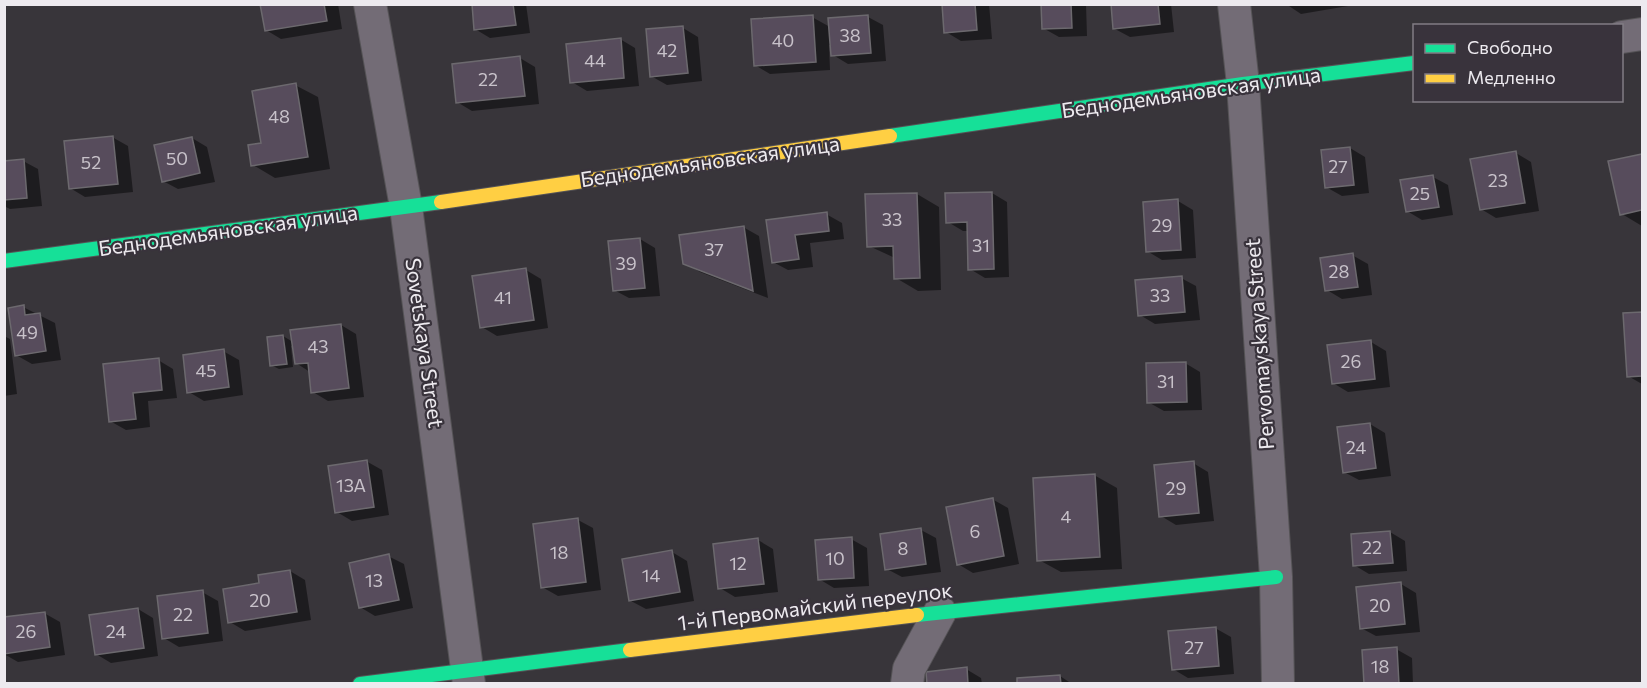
<svg xmlns="http://www.w3.org/2000/svg" width="1647" height="688" font-family="Commissioner,sans-serif">
	<style>
		.shadow { fill: #0007 }
		.building { fill: #574c5c; stroke: #6c696e; stroke-width: 1.5 }
		.lines { fill: none; stroke-linecap: round; stroke-linejoin: round }
		.street-casing { stroke: #555356; stroke-width: 34 }
		.fast-casing { stroke: #555356; stroke-width: 16 }
		.slow-casing { stroke: #555356; stroke-width: 16 }
		.street { stroke: #736c76; stroke-width: 32 }
		.fast { stroke: #16e098; stroke-width: 14 }
		.slow { stroke: #ffcf43; stroke-width: 14 }
		.labels { text-anchor: middle; stroke-width: 4.5; stroke-linejoin: round; paint-order: stroke }
		.number-label { font-size: 18px; fill: #c8c2ca }
		.street-label { font-size: 21px; fill: #edeaef; stroke: #39333c }
	</style>
	<rect width="100%" height="100%" fill="#38353a"/>
	<!-- shadow -->
	<path class="shadow" d="M 262,4 L 338,4 L 342,29 L 281,39 L 266,30 Z
		M 473,4 L 526,4 L 530,33 L 490,38 L 475,29 Z
		M 943,4 L 989,4 L 992,39 L 961,41 L 946,32 Z
		M 1042,4 L 1086,4 L 1087,36 L 1059,37 L 1043,28 Z
		M 1112,4 L 1171,4 L 1174,32 L 1130,37 L 1115,29 Z
		M 1286,4 L 1354,4 L 1354,5 L 1301,14 Z
		M 812,17 L 830,27 L 868,17 L 883,25 L 886,61 L 848,64 L 833,55 L 832,45 L 829,45 L 830,70 L 770,74 L 755,65 Z
		M 683,28 L 698,37 L 702,81 L 667,85 L 651,76 Z
		M 620,39 L 635,48 L 639,86 L 587,91 L 572,82 Z
		M 520,58 L 535,67 L 539,104 L 472,111 L 457,102 Z
		M 295,85 L 318,97 L 330,169 L 275,178 L 253,165 Z
		M 112,137 L 128,146 L 133,192 L 85,197 L 70,188 Z
		M 192,138 L 207,147 L 215,182 L 178,189 L 163,181 Z
		M 1350,148 L 1365,157 L 1369,193 L 1342,196 L 1326,187 Z
		M 1516,153 L 1531,162 L 1539,211 L 1496,218 L 1481,209 Z
		M 1642,155 L 1642,226 L 1622,214 L 1610,163 Z
		M 23,161 L 38,169 L 42,206 L 10,209 L 4,206 L 4,162 Z
		M 1433,177 L 1448,185 L 1453,215 L 1422,220 L 1407,211 Z
		M 992,193 L 1007,202 L 1009,277 L 985,278 L 970,269 L 969,231 L 963,231 L 948,222 Z
		M 917,194 L 939,207 L 941,290 L 918,291 L 896,278 L 895,258 L 869,246 Z
		M 1178,201 L 1193,210 L 1196,258 L 1162,260 L 1147,251 Z
		M 826,214 L 842,223 L 844,239 L 810,243 L 813,267 L 788,270 L 773,262 L 768,221 Z
		M 743,227 L 759,236 L 768,298 L 700,272 L 685,263 Z
		M 640,239 L 655,248 L 660,296 L 629,298 L 614,290 Z
		M 1352,255 L 1368,264 L 1372,295 L 1342,299 L 1327,290 Z
		M 526,270 L 541,279 L 548,328 L 497,336 L 482,327 Z
		M 1181,278 L 1196,286 L 1200,320 L 1155,324 L 1140,315 Z
		M 23,307 L 55,323 L 61,360 L 32,364 L 16,355 Z
		M 1642,313 L 1642,384 L 1628,376 L 1624,314 Z
		M 341,325 L 356,334 L 364,397 L 328,401 L 313,392 L 310,372 L 296,363 L 294,345 L 291,346 L 293,367 L 279,369 L 271,365 L 283,336 L 293,342 Z
		M 4,336 L 10,339 L 17,394 L 4,396 Z
		M 1371,342 L 1386,351 L 1390,387 L 1348,392 L 1333,383 Z
		M 223,351 L 239,360 L 243,395 L 204,401 L 189,392 Z
		M 158,360 L 173,369 L 177,398 L 148,401 L 150,427 L 126,430 L 110,421 Z
		M 1185,363 L 1200,372 L 1202,410 L 1164,411 L 1148,402 Z
		M 1370,424 L 1385,433 L 1391,476 L 1359,480 L 1344,472 Z
		M 366,461 L 382,470 L 389,515 L 352,521 L 337,512 Z
		M 1193,463 L 1208,472 L 1214,521 L 1176,525 L 1161,516 Z
		M 1094,475 L 1117,488 L 1122,569 L 1061,572 L 1039,560 Z
		M 992,499 L 1008,508 L 1019,564 L 973,573 L 958,564 Z
		M 578,520 L 593,528 L 601,590 L 558,596 L 542,587 Z
		M 921,530 L 936,538 L 941,572 L 902,577 L 887,569 Z
		M 1390,532 L 1405,541 L 1407,571 L 1369,574 L 1354,565 Z
		M 851,539 L 867,548 L 869,586 L 834,588 L 819,579 Z
		M 758,540 L 773,549 L 778,592 L 735,597 L 720,588 Z
		M 672,552 L 687,561 L 694,601 L 646,609 L 631,601 Z
		M 388,556 L 404,564 L 413,608 L 375,616 L 360,607 Z
		M 290,571 L 305,580 L 311,620 L 245,631 L 230,622 L 261,585 Z
		M 1401,584 L 1416,593 L 1420,632 L 1376,636 L 1361,628 Z
		M 202,592 L 218,601 L 223,641 L 179,647 L 164,638 Z
		M 138,609 L 153,618 L 158,656 L 111,663 L 96,654 Z
		M 44,613 L 60,622 L 65,655 L 18,662 L 4,654 L 4,619 Z
		M 1215,628 L 1231,637 L 1234,674 L 1188,678 L 1173,669 Z
		M 1396,649 L 1412,658 L 1413,684 L 1366,684 Z
		M 966,669 L 981,678 L 982,684 L 929,684 Z
		M 1060,676 L 1072,684 L 1018,684 Z"/>
	<!-- building -->
	<path class="building" d="M 260,4 L 324,4 L 327,21 L 265,31 Z
		M 472,4 L 513,4 L 516,25 L 474,30 Z
		M 942,4 L 975,4 L 977,30 L 944,33 Z
		M 1041,4 L 1071,4 L 1072,28 L 1042,29 Z
		M 1111,4 L 1158,4 L 1160,24 L 1113,29 Z
		M 813,15 L 816,62 L 754,66 L 751,19 Z
		M 868,15 L 871,53 L 831,56 L 828,18 Z
		M 683,26 L 688,73 L 650,77 L 646,29 Z
		M 621,38 L 624,78 L 570,83 L 566,44 Z
		M 520,56 L 525,96 L 456,103 L 452,64 Z
		M 296,83 L 308,157 L 251,166 L 248,145 L 261,143 L 252,91 Z
		M 113,136 L 118,184 L 69,189 L 64,141 Z
		M 192,137 L 200,173 L 162,182 L 154,145 Z
		M 1350,147 L 1354,185 L 1325,188 L 1321,150 Z
		M 1516,151 L 1525,203 L 1480,210 L 1470,159 Z
		M 1642,154 L 1642,210 L 1620,215 L 1608,161 Z
		M 24,159 L 27,198 L 4,200 L 4,161 Z
		M 1433,175 L 1439,207 L 1406,212 L 1400,180 Z
		M 992,192 L 994,269 L 968,270 L 967,222 L 946,223 L 945,193 Z
		M 917,193 L 920,278 L 894,279 L 893,246 L 867,247 L 865,194 Z
		M 1178,199 L 1181,250 L 1146,252 L 1143,202 Z
		M 827,212 L 829,231 L 795,235 L 799,259 L 772,263 L 766,220 Z
		M 744,226 L 753,291 L 683,264 L 679,235 Z
		M 640,238 L 645,288 L 613,291 L 608,241 Z
		M 1353,253 L 1358,287 L 1325,291 L 1320,258 Z
		M 526,268 L 534,320 L 480,328 L 472,276 Z
		M 1182,276 L 1185,312 L 1138,316 L 1135,280 Z
		M 24,305 L 25,315 L 40,313 L 46,351 L 15,356 L 8,308 Z
		M 1642,312 L 1642,376 L 1627,377 L 1623,313 Z
		M 341,324 L 349,388 L 311,393 L 308,363 L 295,364 L 290,330 Z
		M 283,335 L 287,364 L 270,366 L 267,337 Z
		M 1371,340 L 1375,379 L 1332,384 L 1327,345 Z
		M 224,349 L 229,387 L 187,393 L 183,355 Z
		M 159,358 L 162,390 L 133,393 L 136,419 L 109,422 L 103,364 Z
		M 1186,362 L 1187,402 L 1147,403 L 1146,363 Z
		M 1370,423 L 1376,468 L 1343,473 L 1337,427 Z
		M 367,460 L 374,507 L 335,513 L 328,466 Z
		M 1194,461 L 1199,513 L 1159,517 L 1154,465 Z
		M 1095,474 L 1100,557 L 1037,561 L 1033,478 Z
		M 993,498 L 1004,556 L 957,565 L 946,507 Z
		M 578,518 L 586,582 L 541,588 L 533,524 Z
		M 921,528 L 926,564 L 885,570 L 880,534 Z
		M 1390,531 L 1393,563 L 1353,566 L 1351,534 Z
		M 852,537 L 854,578 L 818,580 L 815,540 Z
		M 758,538 L 764,584 L 718,589 L 713,544 Z
		M 672,550 L 680,592 L 629,601 L 622,559 Z
		M 389,554 L 399,600 L 359,608 L 349,563 Z
		M 290,570 L 297,612 L 228,623 L 223,589 L 259,583 L 258,575 Z
		M 1401,582 L 1405,624 L 1360,629 L 1356,587 Z
		M 203,590 L 208,633 L 162,639 L 157,596 Z
		M 138,608 L 144,648 L 95,655 L 89,615 Z
		M 45,612 L 50,647 L 4,654 L 4,617 Z
		M 1216,627 L 1219,666 L 1172,670 L 1168,631 Z
		M 1397,647 L 1399,684 L 1364,684 L 1362,650 Z
		M 967,667 L 968,684 L 927,684 L 926,672 Z
		M 1060,675 L 1061,684 L 1017,684 L 1017,678 Z"/>
	<g class="lines">
		<defs>
			<path id="street" d="M 370,4 L 406,207 L 469,684
				M 1234,4 L 1243,84 L 1276,577 L 1278,684
				M 1622,37 L 1642,34
				M 907,684 L 909,669 L 940,612"/>
			<path id="fast" d="M 890,136 L 1243,84 L 1414,63
				M 4,261 L 441,202
				M 917,615 L 1276,577
				M 360,684 L 630,650"/>
			<path id="slow" d="M 441,202 L 890,136
				M 630,650 L 917,615"/>
		</defs>
		<!-- street casing -->
		<use href="#street" class="street-casing"/>
		<!-- fast casing -->
		<use href="#fast" class="fast-casing"/>
		<!-- slow casing -->
		<use href="#slow" class="slow-casing"/>
		<!-- street -->
		<use href="#street" class="street"/>
		<!-- fast -->
		<use href="#fast" class="fast"/>
		<!-- slow -->
		<use href="#slow" class="slow"/>
	</g>
	<g class="labels">
		<!-- number labels -->
		<g class="number-label">
			<text x="850" y="42">38</text>
			<text x="783" y="47">40</text>
			<text x="667" y="57">42</text>
			<text x="595" y="67">44</text>
			<text x="488" y="86">22</text>
			<text x="279" y="123">48</text>
			<text x="177" y="165">50</text>
			<text x="91" y="169">52</text>
			<text x="1338" y="173">27</text>
			<text x="1498" y="187">23</text>
			<text x="1420" y="200">25</text>
			<text x="892" y="226">33</text>
			<text x="1162" y="232">29</text>
			<text x="981" y="252">31</text>
			<text x="714" y="256">37</text>
			<text x="626" y="270">39</text>
			<text x="1339" y="278">28</text>
			<text x="1160" y="302">33</text>
			<text x="503" y="304">41</text>
			<text x="27" y="339">49</text>
			<text x="318" y="353">43</text>
			<text x="1351" y="368">26</text>
			<text x="206" y="377">45</text>
			<text x="1166" y="388">31</text>
			<text x="1356" y="454">24</text>
			<text x="351" y="492">13А</text>
			<text x="1176" y="495">29</text>
			<text x="1066" y="523">4</text>
			<text x="975" y="538">6</text>
			<text x="1372" y="554">22</text>
			<text x="903" y="555">8</text>
			<text x="559" y="559">18</text>
			<text x="835" y="565">10</text>
			<text x="738" y="570">12</text>
			<text x="651" y="582">14</text>
			<text x="374" y="587">13</text>
			<text x="260" y="607">20</text>
			<text x="1380" y="612">20</text>
			<text x="183" y="621">22</text>
			<text x="26" y="638">26</text>
			<text x="116" y="638">24</text>
			<text x="1194" y="654">27</text>
			<text x="1380" y="673">18</text>
		</g>
		<!-- street labels -->
		<g class="street-label">
			<text transform="translate(1191 93) rotate(-8)" y="7">Беднодемьяновская улица</text>
			<text transform="translate(710 162) rotate(-8)" y="7">Беднодемьяновская улица</text>
			<text transform="translate(228 231) rotate(-8)" y="7">Беднодемьяновская улица</text>
			<text transform="translate(424 343) rotate(82)" y="7">Sovetskaya Street</text>
			<text transform="translate(1260 344) rotate(-94)" y="7">Pervomayskaya Street</text>
			<text transform="translate(815 607) rotate(-7)" y="7">1-й Первомайский переулок</text>
		</g>
	</g>
	<!-- border -->
	<rect width="1647" height="688" fill="none" stroke="#edeaef" stroke-width="12"/>
	<!-- legend -->
	<rect x="1413" y="24" width="210" height="78" fill="#39333c" stroke="#817c84" stroke-width="1.5"/>
	<rect x="1425" y="44" width="30" height="9" fill="#16e098" stroke="#817c84" stroke-width="1.5"/>
	<text x="1467" y="54" font-size="18" fill="#edeaef">Свободно</text>
	<rect x="1425" y="74" width="30" height="9" fill="#ffcf43" stroke="#817c84" stroke-width="1.5"/>
	<text x="1467" y="84" font-size="18" fill="#edeaef">Медленно</text>
</svg>
